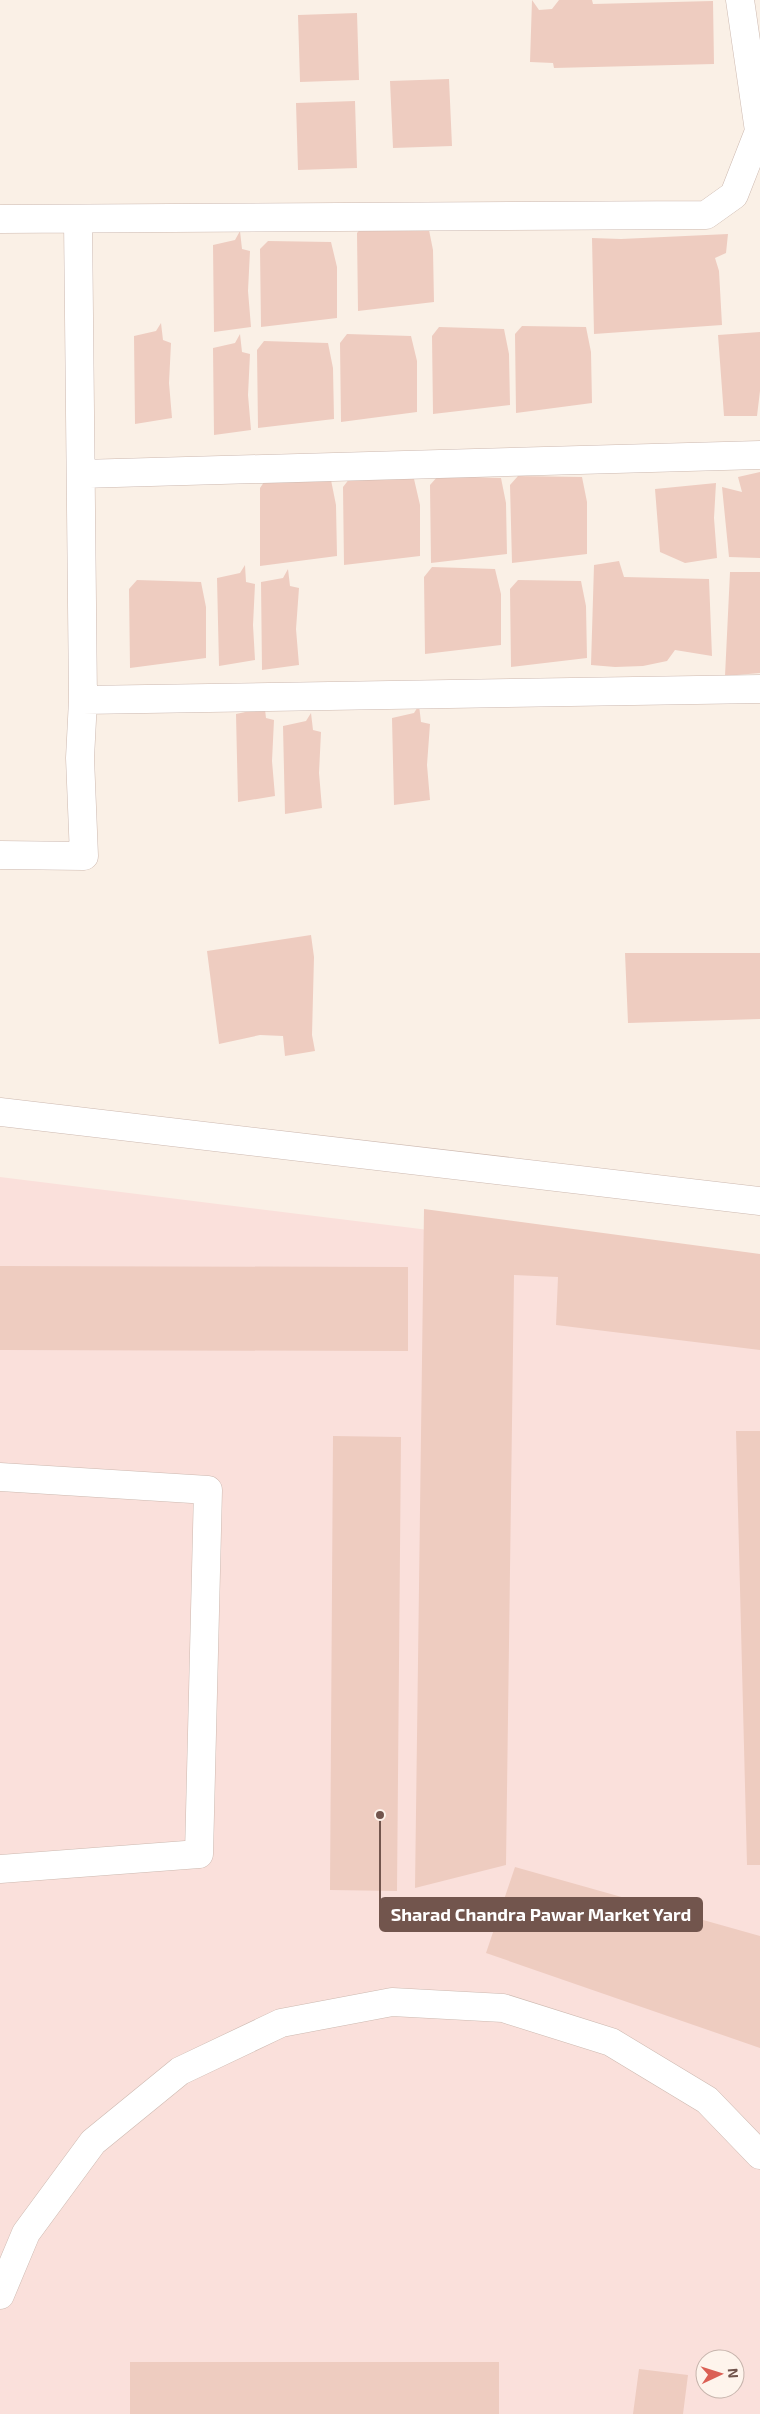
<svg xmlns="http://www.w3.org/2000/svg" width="760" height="2414" font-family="'Exo 2',sans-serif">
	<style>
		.commercial { fill: #fae0db; fill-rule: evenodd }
		.building { fill: #eeccc0 }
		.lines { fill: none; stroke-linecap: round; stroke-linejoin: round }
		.minor-casing { stroke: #cdb9b0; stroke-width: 29 }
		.minor { stroke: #fff; stroke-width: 28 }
		.leader { fill: none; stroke: #72554d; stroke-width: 2 }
		.callout-dot { fill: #72554d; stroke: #fef4ec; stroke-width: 2 }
		.callout { fill: #72554d; stroke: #72554d; stroke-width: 2 }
		.callout-label { font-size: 18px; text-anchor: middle; font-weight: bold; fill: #fff }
	</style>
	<rect width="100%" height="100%" fill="#faf0e6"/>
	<!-- commercial -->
	<path class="commercial" d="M 0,1177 L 760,1271 L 760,2414 L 0,2414 ZM 705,2359 L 735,2359 L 735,2389 L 705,2389 Z"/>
	<!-- building -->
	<path class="building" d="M 532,0 L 539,10 L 552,9 L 559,0 L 592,0 L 593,4 L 713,1 L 714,64 L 554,68 L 553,63 L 530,62 Z
		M 357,13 L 359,80 L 300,82 L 298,15 Z
		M 449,79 L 452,146 L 393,148 L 390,81 Z
		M 355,101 L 357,168 L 298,170 L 296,103 Z
		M 365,224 L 428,225 L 433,250 L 434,302 L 358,311 L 357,233 Z
		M 240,231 L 242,249 L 250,251 L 248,291 L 251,327 L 214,332 L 213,245 L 235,240 Z
		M 728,234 L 726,253 L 715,258 L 719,271 L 722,325 L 594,334 L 592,238 L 621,239 Z
		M 268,241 L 331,242 L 337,267 L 337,318 L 261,327 L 260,249 Z
		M 161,323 L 163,340 L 171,343 L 169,383 L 172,418 L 135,424 L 134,336 L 156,331 Z
		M 522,326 L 586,327 L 591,352 L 592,403 L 516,413 L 515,334 Z
		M 439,327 L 504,329 L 509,354 L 510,405 L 433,414 L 432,336 Z
		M 760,332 L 760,391 L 757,416 L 724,416 L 718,335 Z
		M 240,334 L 242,352 L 250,354 L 248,395 L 251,430 L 214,435 L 213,348 L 235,343 Z
		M 347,334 L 411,336 L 417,361 L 417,412 L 341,422 L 340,343 Z
		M 264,341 L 328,343 L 333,368 L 334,419 L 258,428 L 257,350 Z
		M 760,472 L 760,558 L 729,557 L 722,487 L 742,492 L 738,477 Z
		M 438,476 L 501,478 L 506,503 L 507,554 L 431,563 L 430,485 Z
		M 518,476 L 582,477 L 587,502 L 587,554 L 512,563 L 510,485 Z
		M 350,478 L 414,479 L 420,505 L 420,556 L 344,565 L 343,487 Z
		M 266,479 L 331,480 L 336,505 L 337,556 L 260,566 L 260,488 Z
		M 716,483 L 714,518 L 717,558 L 685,563 L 660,552 L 655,489 Z
		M 619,561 L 624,577 L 709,579 L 712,656 L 675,650 L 667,661 L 643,666 L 615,667 L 591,665 L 594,565 Z
		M 245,565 L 246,582 L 255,584 L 253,625 L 255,660 L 219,666 L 217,578 L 240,573 Z
		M 432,567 L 495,569 L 501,594 L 501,645 L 425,654 L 424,577 Z
		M 288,569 L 290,586 L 299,588 L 296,629 L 299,665 L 262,670 L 261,582 L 283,578 Z
		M 730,572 L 760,572 L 760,673 L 725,676 Z
		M 137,580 L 201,582 L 206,607 L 206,658 L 130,668 L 129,589 Z
		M 518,580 L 581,581 L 586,606 L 587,658 L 511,667 L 510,589 Z
		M 264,701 L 266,718 L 274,720 L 272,761 L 275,796 L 238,802 L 236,714 L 259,709 Z
		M 419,705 L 421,722 L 430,724 L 427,765 L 430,800 L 394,805 L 392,718 L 414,713 Z
		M 311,713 L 313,730 L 321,732 L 319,773 L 322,808 L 285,814 L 283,726 L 306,721 Z
		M 311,935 L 314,957 L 312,1035 L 315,1051 L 285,1056 L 283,1036 L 260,1035 L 219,1044 L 207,951 Z
		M 625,953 L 760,953 L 760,1019 L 628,1023 Z
		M 424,1209 L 760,1254 L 760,1350 L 556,1325 L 558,1277 L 514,1275 L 506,1865 L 415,1888 Z
		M 0,1266 L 408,1267 L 408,1351 L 0,1350 Z
		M 736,1431 L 760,1431 L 760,1865 L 747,1865 Z
		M 333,1436 L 401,1437 L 397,1891 L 330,1890 Z
		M 515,1867 L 760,1936 L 760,2048 L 486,1953 Z
		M 130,2362 L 499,2362 L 499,2414 L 130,2414 Z
		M 639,2369 L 688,2375 L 683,2414 L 633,2414 Z"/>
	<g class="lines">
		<defs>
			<path id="minor" d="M 0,219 L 706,215 L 734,195 L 759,131 L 740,0
				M 81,474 L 760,455
				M 83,700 L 760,689
				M 0,855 L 84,856 L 80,758 L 83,700 L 78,220
				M 0,1112 L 760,1201
				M 0,1477 L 208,1490 L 199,1854 L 0,1869
				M 0,2295 L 26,2233 L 93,2142 L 180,2071 L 281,2023 L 392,2002 L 503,2008 L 611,2042 L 707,2100 L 760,2155"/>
		</defs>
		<!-- minor casing -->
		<use href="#minor" class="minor-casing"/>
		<!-- minor -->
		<use href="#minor" class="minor"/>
	</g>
	<!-- callouts -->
	<path class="leader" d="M380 1815L380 1915"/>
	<circle class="callout-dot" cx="380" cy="1815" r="5"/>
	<rect class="callout" x="380" y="1898" width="322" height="33" rx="5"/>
	<g class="callout-label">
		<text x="541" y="1921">Sharad Chandra Pawar Market Yard</text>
	</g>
	<!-- north arrow -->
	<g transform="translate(720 2374) rotate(86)"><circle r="24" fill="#fef4ec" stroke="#c6b4ac"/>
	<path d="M0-4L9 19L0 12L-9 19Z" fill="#db6055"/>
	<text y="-8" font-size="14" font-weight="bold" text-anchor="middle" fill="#72554d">N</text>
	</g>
</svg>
